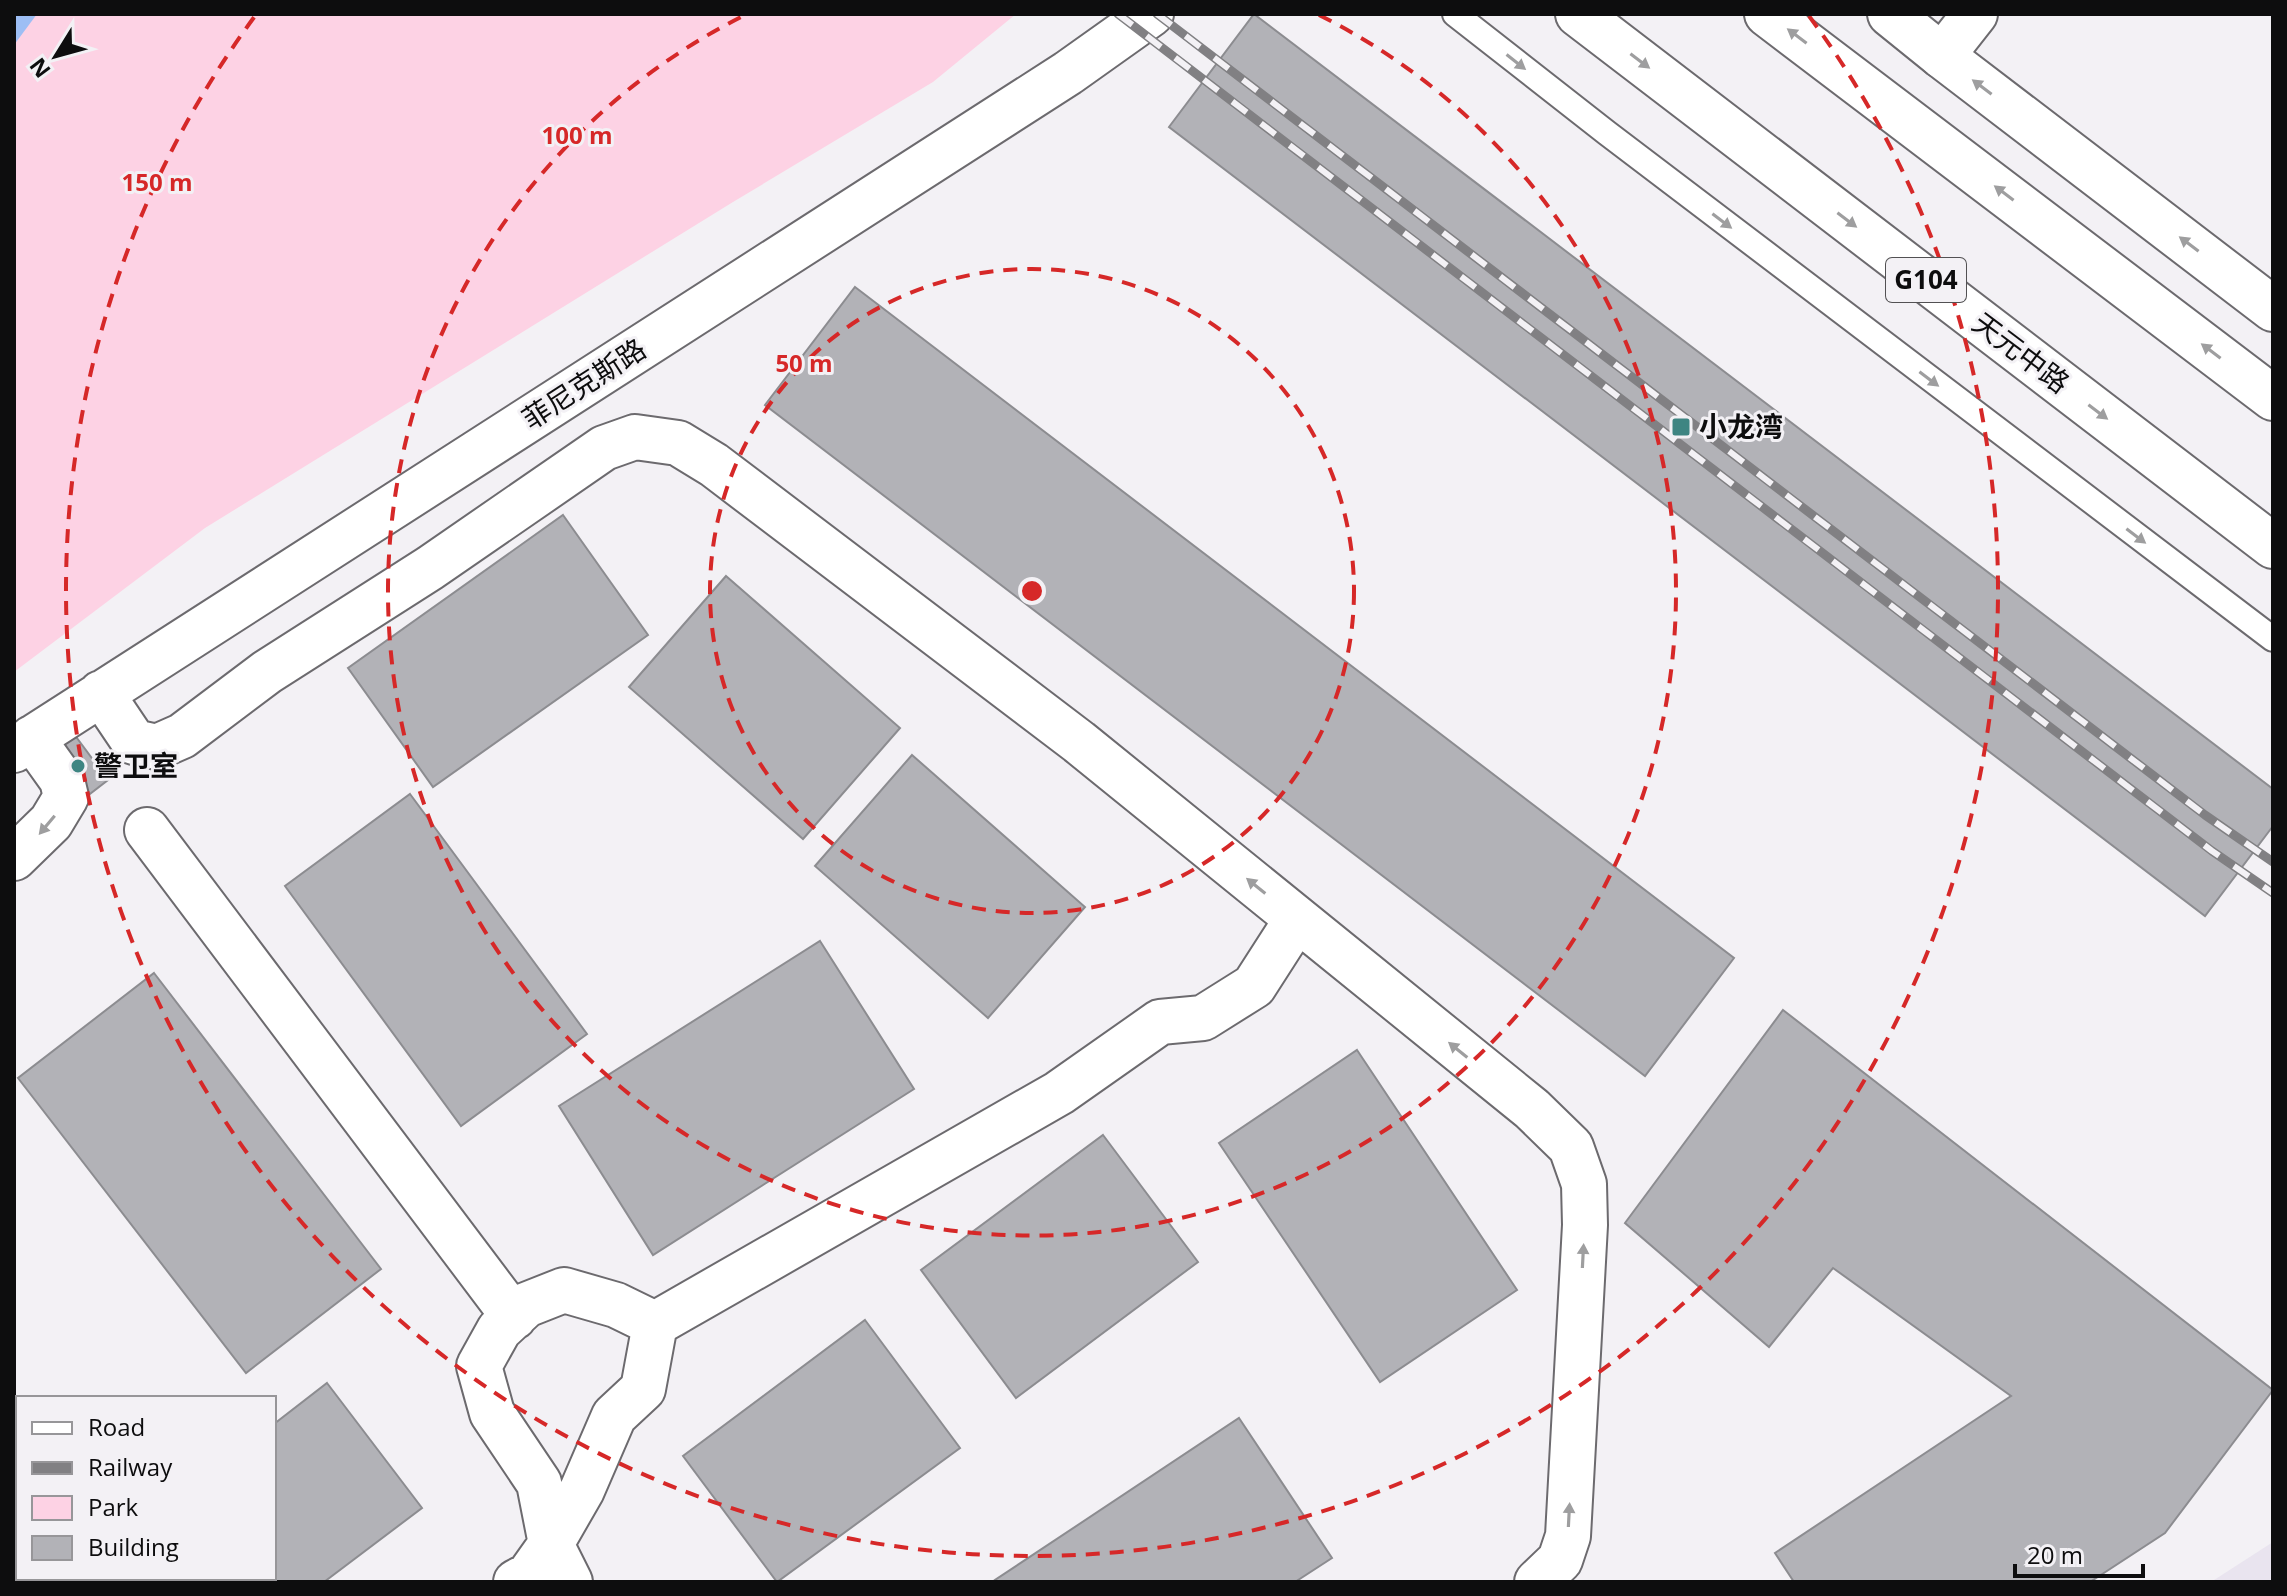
<svg xmlns="http://www.w3.org/2000/svg" width="2287" height="1596" font-family="'Open Sans','Noto Sans SC',sans-serif">
	<style>
		.built { fill: #e9e4ef }
		.green { fill: #fdd2e4 }
		.water { fill: #9dbef4 }
		.building { fill: #b2b2b7; stroke: #8c8c90; stroke-width: 2 }
		.lines { fill: none; stroke-linecap: round; stroke-linejoin: round }
		.lane-casing { stroke: #6c6a6e; stroke-width: 28 }
		.street-casing { stroke: #6c6a6e; stroke-width: 48 }
		.secondary-casing { stroke: #6c6a6e; stroke-width: 48 }
		.highway-casing { stroke: #6c6a6e; stroke-width: 48 }
		.lane { stroke: #fff; stroke-width: 24 }
		.street { stroke: #fff; stroke-width: 44 }
		.secondary { stroke: #fff; stroke-width: 44 }
		.highway { stroke: #fff; stroke-width: 44 }
		.rail-casing { stroke: #818083; stroke-width: 9 }
		.rail { stroke: #f3f1f5; stroke-width: 6; stroke-dasharray: 18; stroke-linecap: butt }
		.oneway { fill: #9e9e9f }
		.ring { fill: none; stroke: #d62828; stroke-width: 4; stroke-dasharray: 14 10 }
		.poi-dot { fill: #3e8582; stroke: #f3f1f5; stroke-width: 3 }
		.labels { text-anchor: middle; stroke-width: 6; stroke-linejoin: round; paint-order: stroke }
		.shield { fill: #f3f1f5; stroke: #525153; stroke-width: 2 }
		.shield-label { font-size: 26px; font-weight: bold; fill: #0d0d0e }
		.street-label { font-size: 28px; fill: #0d0d0e; stroke: #f3f1f5 }
		.poi-label { font-size: 28px; font-weight: bold; fill: #0d0d0e; stroke: #f3f1f5; text-anchor: start }
		.centre { fill: #d62828; stroke: #f3f1f5; stroke-width: 4 }
		.ring-label { font-size: 24px; text-anchor: middle; font-weight: bold; fill: #d62828; stroke: #f3f1f5; stroke-width: 6; stroke-linejoin: round; paint-order: stroke }
	</style>
	<rect width="100%" height="100%" fill="#f3f1f5"/>
	<!-- built -->
	<path class="built" d="M 2273,1542 L 2273,1582 L 2211,1582 Z"/>
	<!-- green -->
	<path class="green" d="M 14,14 L 1016,14 L 933,82 L 733,202 L 205,528 L 14,672 Z"/>
	<!-- water -->
	<path class="water" d="M 14,14 L 37,14 L 14,45 Z"/>
	<!-- building -->
	<path class="building" d="M 1254,14 L 2273,789 L 2273,826 L 2205,916 L 1169,127 Z
		M 855,287 L 1734,958 L 1645,1076 L 765,405 Z
		M 563,515 L 648,635 L 433,787 L 348,668 Z
		M 726,576 L 900,728 L 803,839 L 629,687 Z
		M 74,734 L 108,780 L 82,800 L 47,752 Z
		M 912,755 L 1085,907 L 988,1018 L 815,866 Z
		M 410,794 L 587,1034 L 461,1126 L 285,886 Z
		M 820,941 L 914,1089 L 653,1255 L 559,1106 Z
		M 154,973 L 381,1269 L 246,1373 L 18,1078 Z
		M 1783,1010 L 2273,1390 L 2165,1533 L 2090,1582 L 1794,1582 L 1775,1553 L 2011,1396 L 1833,1268 L 1769,1347 L 1625,1223 Z
		M 1357,1050 L 1517,1290 L 1380,1382 L 1219,1143 Z
		M 1103,1135 L 1198,1262 L 1016,1398 L 921,1270 Z
		M 865,1320 L 960,1448 L 777,1582 L 683,1456 Z
		M 327,1383 L 422,1508 L 324,1582 L 269,1582 L 266,1578 L 274,1578 L 274,1424 Z
		M 1239,1418 L 1332,1558 L 1295,1582 L 997,1582 L 995,1580 Z
		M 90,1578 L 211,1578 L 214,1582 L 93,1582 Z"/>
	<g class="lines">
		<defs>
			<path id="lane" d="M 1455,14 L 1607,133 L 2273,639"/>
			<path id="street" d="M 101,693 L 134,742 L 157,747 L 182,736 L 267,672 L 430,568 L 604,448 L 635,437 L 678,443 L 714,465 L 1079,742 L 1532,1109 L 1571,1147 L 1584,1184 L 1585,1225 L 1568,1536 L 1560,1560 L 1537,1582
				M 14,750 L 1068,73 L 1151,14
				M 147,830 L 514,1317
				M 14,858 L 51,822 L 66,797 L 62,780 L 32,738
				M 516,1582 L 529,1575 L 551,1544 L 582,1490 L 614,1416 L 643,1389 L 655,1324 L 1059,1093 L 1160,1022 L 1203,1018 L 1254,986 L 1297,919
				M 570,1582 L 551,1544 L 539,1483 L 492,1413 L 479,1366 L 499,1330 L 526,1305 L 564,1290 L 616,1305 L 655,1324"/>
			<path id="secondary" d="M 1942,56 L 1975,14"/>
			<path id="highway" d="M 1578,14 L 2273,546
				M 1767,14 L 2273,398
				M 1890,14 L 1942,56 L 2273,309"/>
		</defs>
		<!-- lane casing -->
		<use href="#lane" class="lane-casing"/>
		<!-- street casing -->
		<use href="#street" class="street-casing"/>
		<!-- secondary casing -->
		<use href="#secondary" class="secondary-casing"/>
		<!-- highway casing -->
		<use href="#highway" class="highway-casing"/>
		<!-- lane -->
		<use href="#lane" class="lane"/>
		<!-- street -->
		<use href="#street" class="street"/>
		<!-- secondary -->
		<use href="#secondary" class="secondary"/>
		<!-- highway -->
		<use href="#highway" class="highway"/>
		<defs>
			<path id="rail" d="M 1118,14 L 2212,851 L 2273,893
				M 1157,14 L 2205,815 L 2273,862"/>
		</defs>
		<!-- rail casing -->
		<use href="#rail" class="rail-casing"/>
		<!-- rail -->
		<use href="#rail" class="rail"/>
	</g>
	<!-- one-way arrows -->
	<defs><path id="oneway-solid" d="M-6-.8H1V-3.2L6.5 0L1 3.2V.8H-6Z" transform="scale(2)"/></defs>
	<g class="oneway">
		<use href="#oneway-solid" transform="translate(1797 36) rotate(-143)"/>
		<use href="#oneway-solid" transform="translate(1640 61) rotate(37)"/>
		<use href="#oneway-solid" transform="translate(1516 62) rotate(38)"/>
		<use href="#oneway-solid" transform="translate(1982 87) rotate(-143)"/>
		<use href="#oneway-solid" transform="translate(2004 193) rotate(-143)"/>
		<use href="#oneway-solid" transform="translate(1847 220) rotate(37)"/>
		<use href="#oneway-solid" transform="translate(1722 221) rotate(37)"/>
		<use href="#oneway-solid" transform="translate(2189 244) rotate(-143)"/>
		<use href="#oneway-solid" transform="translate(2211 351) rotate(-143)"/>
		<use href="#oneway-solid" transform="translate(1929 379) rotate(37)"/>
		<use href="#oneway-solid" transform="translate(2098 412) rotate(37)"/>
		<use href="#oneway-solid" transform="translate(2136 536) rotate(37)"/>
		<use href="#oneway-solid" transform="translate(47 825) rotate(130)"/>
		<use href="#oneway-solid" transform="translate(1256 886) rotate(-141)"/>
		<use href="#oneway-solid" transform="translate(1458 1050) rotate(-141)"/>
		<use href="#oneway-solid" transform="translate(1583 1256) rotate(-87)"/>
		<use href="#oneway-solid" transform="translate(1569 1515) rotate(-87)"/>
	</g>
	<!-- distance rings -->
	<g class="ring">
		<circle cx="1032" cy="591" r="322"/>
		<path d="M1319 15A644 644 0 1 1 745 15"/>
		<path d="M1809 16A966 966 0 1 1 255 16"/>
	</g>
	<!-- markers -->
	<g class="poi-dot">
		<rect x="1671" y="417" width="20" height="20" rx="4"/>
		<circle cx="78" cy="766" r="8"/>
	</g>
	<g class="labels">
		<!-- shield labels -->
		<rect class="shield" x="1886" y="258" width="80" height="44" rx="6"/>
		<g class="shield-label">
			<text x="1926" y="289">G104</text>
		</g>
		<!-- street labels -->
		<g class="street-label">
			<text transform="translate(2021 353) rotate(37)" y="10">天元中路</text>
			<text transform="translate(584 384) rotate(-33)" y="10">菲尼克斯路</text>
		</g>
		<!-- poi labels -->
		<g class="poi-label">
			<text x="1699" y="437">小龙湾</text>
			<text x="94" y="776">警卫室</text>
		</g>
	</g>
	<circle cx="1032" cy="591" r="12" class="centre"/>
	<g class="ring-label">
		<text x="577" y="144">100 m</text>
		<text x="157" y="191">150 m</text>
		<text x="804" y="372">50 m</text>
	</g>
	<!-- border -->
	<rect width="2287" height="1596" fill="none" stroke="#0d0d0e" stroke-width="32"/>
	<!-- legend -->
	<rect x="16" y="1396" width="260" height="184" fill="#f3f1f5" stroke="#979699" stroke-width="2"/>
	<rect x="32" y="1422" width="40" height="12" fill="#ffffff" stroke="#979699" stroke-width="2"/>
	<text x="88" y="1436" font-size="24" fill="#0d0d0e">Road</text>
	<rect x="32" y="1462" width="40" height="12" fill="#818083" stroke="#979699" stroke-width="2"/>
	<text x="88" y="1476" font-size="24" fill="#0d0d0e">Railway</text>
	<rect x="32" y="1496" width="40" height="24" fill="#fdd2e4" stroke="#979699" stroke-width="2"/>
	<text x="88" y="1516" font-size="24" fill="#0d0d0e">Park</text>
	<rect x="32" y="1536" width="40" height="24" fill="#b2b2b7" stroke="#979699" stroke-width="2"/>
	<text x="88" y="1556" font-size="24" fill="#0d0d0e">Building</text>
	<!-- north arrow -->
	<g transform="translate(56 56) rotate(233)" stroke="#f3f1f5" stroke-width="6" paint-order="stroke">
	<path d="M0-6L14 30L0 20L-14 30Z" fill="#0d0d0e"/>
	<text y="-12" font-size="22" font-weight="bold" text-anchor="middle" fill="#0d0d0e">N</text>
	</g>
	<!-- scale -->
	<path d="M2015 1564v12h128v-12" fill="none" stroke="#0d0d0e" stroke-width="4"/>
	<text x="2027" y="1564" font-size="24" fill="#0d0d0e" stroke="#f3f1f5" stroke-width="6" paint-order="stroke">20 m</text>
</svg>
